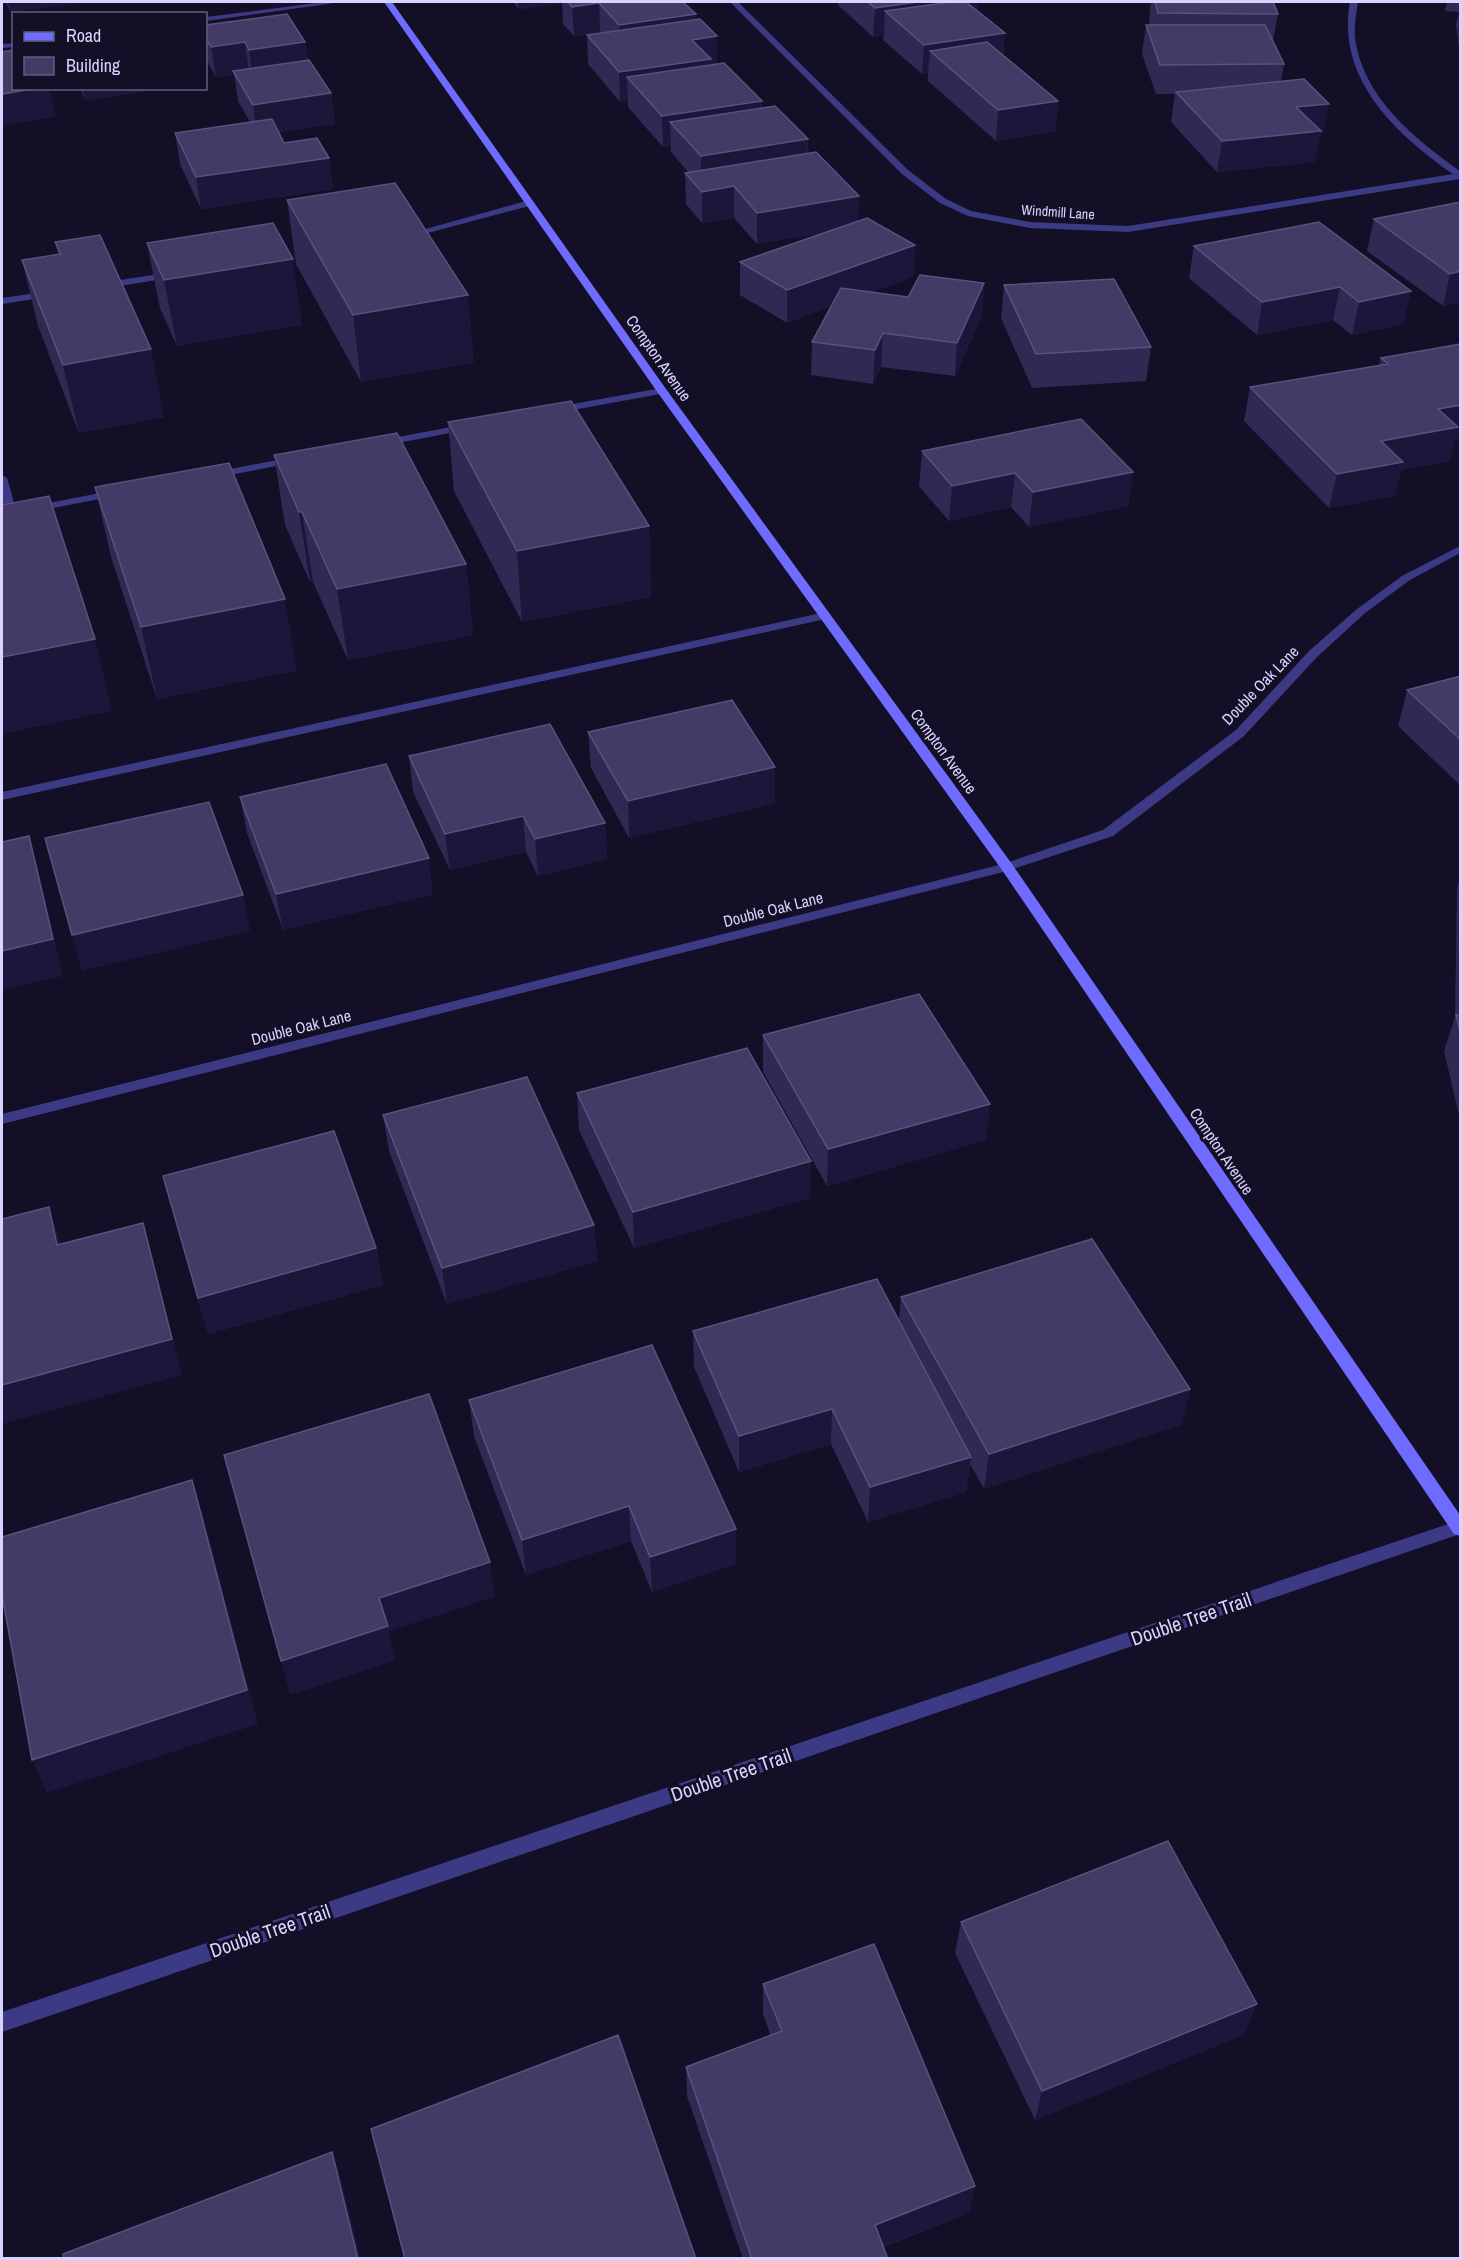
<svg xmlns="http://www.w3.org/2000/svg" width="1462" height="2260" font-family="'Archivo Narrow',sans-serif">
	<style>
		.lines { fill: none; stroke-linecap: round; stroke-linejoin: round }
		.lane { fill: #3d3a85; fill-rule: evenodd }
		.street { fill: #3d3a85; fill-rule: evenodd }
		.secondary { fill: #6f6bff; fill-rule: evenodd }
		.wall { fill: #312854 }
		.shaded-wall { fill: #1d163a }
		.building { fill: #433a66; stroke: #5a527e; stroke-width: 1.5 }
		.labels { text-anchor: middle; stroke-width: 6; stroke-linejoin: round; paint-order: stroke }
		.far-street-label { font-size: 14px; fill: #d9d4ff; stroke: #130f26 }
		.street-label { font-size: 16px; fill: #d9d4ff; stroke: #130f26 }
		.near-street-label { font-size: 20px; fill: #d9d4ff; stroke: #130f26 }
	</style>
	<rect width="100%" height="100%" fill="#130f26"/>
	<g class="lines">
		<!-- lane -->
		<path class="lane" d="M 530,200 L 535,203 L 533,205 L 409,238 L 404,235 Z
			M 172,272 L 175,273 L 175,277 L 101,289 L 96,286 L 101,283 Z
			M 50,291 L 55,294 L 53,296 L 2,304 L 2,298 Z
			M 2,475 L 7,478 L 17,513 L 15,515 L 11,516 L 5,513 L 2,497 Z
			M 826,612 L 830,614 L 830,618 L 2,800 L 2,792 Z"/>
		<!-- street -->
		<path class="street" d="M 324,2 L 342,2 L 206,21 L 206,17 Z
			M 730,2 L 738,2 L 908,170 L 946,199 L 971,211 L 1030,222 L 1128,226 L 1453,174 C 1396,134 1336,79 1350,2 L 1358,2 C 1356,14 1354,25 1355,38 C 1363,98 1415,139 1460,171 L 1460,179 L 1128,232 L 1030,228 L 968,216 L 940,203 L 902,174 Z
			M 14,43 L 14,47 L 2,48 L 2,44 Z
			M 662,388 L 667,391 L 666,393 L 556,413 L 551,410 L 556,407 Z
			M 467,424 L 472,427 L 471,429 L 382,446 L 377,443 L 382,440 Z
			M 293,457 L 298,460 L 297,462 L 214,478 L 209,475 L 214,472 Z
			M 116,490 L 121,493 L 120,495 L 2,518 L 2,512 Z
			M 1460,546 L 1460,553 L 1410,580 L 1365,613 L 1317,657 L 1244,736 L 1113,836 L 1007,871 L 2,1124 L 2,1114 L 1003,864 L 1103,830 L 1236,730 L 1309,651 L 1357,609 L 1402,576 Z
			M 1460,1520 L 1460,1534 L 2,2032 L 2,2012 Z"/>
		<!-- secondary -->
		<path class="secondary" d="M 384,2 L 392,2 L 666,389 L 1012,864 L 1460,1515 L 1460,1536 L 1454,1534 L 1002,870 L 658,393 Z"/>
	</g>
	<!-- wall -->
	<path class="wall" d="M 6,2 L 82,2 L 10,12 Z
		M 513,2 L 683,2 L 696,20 L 717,64 L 762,101 L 762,108 L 808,139 L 808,153 L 859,196 L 858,222 L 915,245 L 913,277 L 871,292 L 908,297 L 984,283 L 982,316 L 955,376 L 881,367 L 873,384 L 811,375 L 812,342 L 831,306 L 787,323 L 740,295 L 740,262 L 827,232 L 757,244 L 734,218 L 702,223 L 686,204 L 685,173 L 688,172 L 671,152 L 671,146 L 663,147 L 628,107 L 628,101 L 620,102 L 588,64 L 587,35 L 601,33 L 600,32 L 574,36 L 563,24 L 562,3 L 519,9 Z
		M 838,2 L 977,2 L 977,10 L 1005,33 L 1003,55 L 1058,101 L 1055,131 L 996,141 L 928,81 L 928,73 L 922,74 L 883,40 L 884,35 L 873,37 L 838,5 Z
		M 1151,2 L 1273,2 L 1278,14 L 1273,41 L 1284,64 L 1281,82 L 1323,134 L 1320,134 L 1315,162 L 1217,172 L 1171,122 L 1175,94 L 1156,94 L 1142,54 L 1146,25 L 1150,25 L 1149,21 Z
		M 1447,2 L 1461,2 L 1461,64 L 1456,24 L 1459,12 L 1445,11 Z
		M 206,25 L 305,42 L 308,60 L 331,93 L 335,124 L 279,132 L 284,143 L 333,189 L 201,209 L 180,164 L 175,133 L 250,122 L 238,101 L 234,74 L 216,77 L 206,59 Z
		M 80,88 L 161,89 L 85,100 Z
		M 287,200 L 474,362 L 361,382 L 296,264 Z
		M 1461,202 L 1461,302 L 1443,306 L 1367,251 L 1374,219 Z
		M 55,242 L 164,417 L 79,433 L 38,326 L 22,260 L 58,255 Z
		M 147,243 L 302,325 L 177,346 L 160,308 Z
		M 1194,246 L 1411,291 L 1403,324 L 1352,335 L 1333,320 L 1257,335 L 1189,278 Z
		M 1004,285 L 1151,347 L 1146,381 L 1032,388 L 1001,318 Z
		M 1461,344 L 1461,438 L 1455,439 L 1449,461 L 1401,470 L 1395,496 L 1329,508 L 1244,421 L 1250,387 L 1379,365 L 1381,358 Z
		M 448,422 L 649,526 L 651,597 L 522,622 L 454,491 Z
		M 922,451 L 1133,472 L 1128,506 L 1029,527 L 1011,507 L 949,521 L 919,486 Z
		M 274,455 L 466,564 L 473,635 L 348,660 L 313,582 L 310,582 L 285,525 Z
		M 95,487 L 297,670 L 157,699 L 111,557 Z
		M 1461,676 L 1461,786 L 1398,726 L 1407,690 Z
		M 588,732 L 775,803 L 629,838 L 591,768 Z
		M 409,756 L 605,823 L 607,859 L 538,876 L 526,852 L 450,870 L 413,792 Z
		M 240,797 L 433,894 L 283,930 L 247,833 Z
		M 1461,875 L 1461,1124 L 1444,1051 L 1455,1017 L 1457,887 Z
		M 763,1035 L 986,1140 L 827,1186 L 763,1072 Z
		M 577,1093 L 811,1161 L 809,1198 L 634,1248 L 579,1130 Z
		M 383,1115 L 594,1225 L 597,1261 L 447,1304 L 389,1151 Z
		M 163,1176 L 376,1248 L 383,1285 L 208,1334 Z
		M 901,1297 L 1190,1389 L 1182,1424 L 984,1489 L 970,1464 L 966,1492 L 868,1522 L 831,1444 L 739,1472 L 694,1367 L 693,1331 L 899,1320 Z
		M 469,1400 L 736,1529 L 736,1564 L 652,1592 L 631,1541 L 526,1575 L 474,1436 Z
		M 961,1922 L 1245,2034 L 1035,2120 L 955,1953 Z
		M 763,1984 L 975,2186 L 969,2213 L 883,2247 L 888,2259 L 743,2259 L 687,2096 L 686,2067 L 771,2036 L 763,2014 Z"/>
	<!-- shaded-wall -->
	<path class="shaded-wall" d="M 8,2 L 82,2 L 10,12 Z
		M 518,2 L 562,2 L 562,3 L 519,9 Z
		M 918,2 L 977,2 L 976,21 L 885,11 L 884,35 L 873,37 L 875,8 Z
		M 599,3 L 600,32 L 574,36 L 572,7 Z
		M 696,14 L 696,39 L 717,36 L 717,66 L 627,77 L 628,101 L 620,102 L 619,72 L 620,54 L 619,25 Z
		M 1005,33 L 1002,62 L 930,51 L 928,73 L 922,74 L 924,45 Z
		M 245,42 L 249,72 L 233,71 L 233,74 L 216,77 L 211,47 Z
		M 305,42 L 309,71 L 253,79 L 249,50 Z
		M 38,88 L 50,88 L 56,117 L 2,125 L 2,94 Z
		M 83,88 L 161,88 L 161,89 L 85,100 Z
		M 331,93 L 335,124 L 257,135 L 253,105 Z
		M 762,101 L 761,131 L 670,122 L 671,146 L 663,147 L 662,116 Z
		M 1058,101 L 1055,131 L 996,141 L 998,110 Z
		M 1329,104 L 1323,134 L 1320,134 L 1315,162 L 1217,172 L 1222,141 L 1296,107 Z
		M 808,139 L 807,169 L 701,187 L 701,156 Z
		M 329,158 L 333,189 L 201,209 L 196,177 Z
		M 734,186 L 734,218 L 702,223 L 702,192 Z
		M 859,196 L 858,227 L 757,244 L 757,213 Z
		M 915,245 L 913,277 L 787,323 L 787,290 Z
		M 293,259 L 302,325 L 177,346 L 164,280 Z
		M 1461,271 L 1461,302 L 1443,306 L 1450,274 Z
		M 984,283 L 982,316 L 955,376 L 957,343 Z
		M 1340,287 L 1333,320 L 1257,335 L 1262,302 Z
		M 1411,291 L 1403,324 L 1352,335 L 1359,302 Z
		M 468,295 L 474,362 L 361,382 L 353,315 Z
		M 883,333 L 881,367 L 873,384 L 875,350 Z
		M 151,349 L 164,417 L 79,433 L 63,365 Z
		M 1461,405 L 1461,438 L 1455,439 L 1449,461 L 1401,470 L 1395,496 L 1329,508 L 1337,474 L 1381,441 L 1438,409 Z
		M 1133,472 L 1128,506 L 1029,527 L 1033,492 Z
		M 1015,473 L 1011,507 L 949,521 L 952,486 Z
		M 299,512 L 302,512 L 313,582 L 310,582 Z
		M 649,526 L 651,597 L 522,622 L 517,551 Z
		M 466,564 L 473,635 L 348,660 L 337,589 Z
		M 285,599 L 297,670 L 157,699 L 141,627 Z
		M 95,639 L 112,711 L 2,734 L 2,657 Z
		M 775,767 L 775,803 L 629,838 L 628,801 Z
		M 523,816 L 526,852 L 450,870 L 445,834 Z
		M 605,823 L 607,859 L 538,876 L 535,839 Z
		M 29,836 L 39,872 L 63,976 L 2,990 L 2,951 Z
		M 429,858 L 433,894 L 283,930 L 276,894 Z
		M 243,895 L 250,931 L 82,971 L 72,935 Z
		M 990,1104 L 986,1140 L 827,1186 L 828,1149 Z
		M 811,1161 L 809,1198 L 634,1248 L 633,1212 Z
		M 49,1207 L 61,1243 L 69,1282 L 57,1245 Z
		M 143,1223 L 153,1259 L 182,1375 L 2,1424 L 2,1385 Z
		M 594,1225 L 597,1261 L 447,1304 L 442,1268 Z
		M 376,1248 L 383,1285 L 208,1334 L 198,1298 Z
		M 1190,1389 L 1182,1424 L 984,1489 L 989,1454 Z
		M 832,1409 L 831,1444 L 739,1472 L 739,1436 Z
		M 971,1457 L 966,1492 L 868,1522 L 870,1487 Z
		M 192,1480 L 203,1515 L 258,1724 L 47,1793 L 32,1760 Z
		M 629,1506 L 631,1541 L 526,1575 L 522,1540 Z
		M 736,1529 L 736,1564 L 652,1592 L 650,1557 Z
		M 490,1562 L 495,1597 L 389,1631 L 395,1661 L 290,1695 L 281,1661 L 379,1598 Z
		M 1257,2004 L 1245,2034 L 1035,2120 L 1042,2091 Z
		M 332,2152 L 341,2179 L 361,2259 L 358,2259 Z
		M 975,2186 L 969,2213 L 871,2251 L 875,2225 Z"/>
	<!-- building -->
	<path class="building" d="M 568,2 L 683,2 L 696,14 L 619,25 L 599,3 L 572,7 Z
		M 868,2 L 918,2 L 875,8 Z
		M 951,2 L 966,2 L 1005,33 L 924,45 L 885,11 Z
		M 1155,2 L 1273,2 L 1278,14 L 1158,13 Z
		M 287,14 L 305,42 L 249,50 L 245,42 L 211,47 L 206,38 L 206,25 Z
		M 700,19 L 717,36 L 692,40 L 711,59 L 619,72 L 587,35 Z
		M 1146,25 L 1265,25 L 1284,64 L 1160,65 Z
		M 987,42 L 1058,101 L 998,110 L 930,51 Z
		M 14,50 L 14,88 L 38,88 L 2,94 L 2,52 Z
		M 309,60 L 331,93 L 253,105 L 233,71 Z
		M 724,63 L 762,101 L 662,116 L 627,77 Z
		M 1304,79 L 1329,104 L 1296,107 L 1321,131 L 1222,141 L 1176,92 Z
		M 775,106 L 808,139 L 701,156 L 670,122 Z
		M 272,119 L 284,143 L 317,138 L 329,158 L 196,177 L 175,133 Z
		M 816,152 L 859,196 L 757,213 L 734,186 L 702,192 L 685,173 Z
		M 395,183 L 468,295 L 353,315 L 287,200 Z
		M 1461,202 L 1461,271 L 1450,274 L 1374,219 Z
		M 867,218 L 915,245 L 787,290 L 740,262 Z
		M 1319,222 L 1411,291 L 1359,302 L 1340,287 L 1262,302 L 1194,246 Z
		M 273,223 L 293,259 L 164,280 L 147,243 Z
		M 100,235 L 151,349 L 63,365 L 22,260 L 61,254 L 55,242 Z
		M 920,275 L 984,283 L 957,343 L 883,333 L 875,350 L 812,342 L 841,288 L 908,297 Z
		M 1114,279 L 1151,347 L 1036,354 L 1004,285 Z
		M 1461,344 L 1461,405 L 1438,409 L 1458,427 L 1381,441 L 1403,462 L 1337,474 L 1250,387 L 1388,364 L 1381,358 Z
		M 571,401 L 649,526 L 517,551 L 448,422 Z
		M 1081,419 L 1133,472 L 1033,492 L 1015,473 L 952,486 L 922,451 Z
		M 397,433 L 466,564 L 337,589 L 302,512 L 299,512 L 274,455 Z
		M 229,463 L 285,599 L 141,627 L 95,487 Z
		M 49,496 L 95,639 L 2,657 L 2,505 Z
		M 1461,676 L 1461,740 L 1407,690 Z
		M 732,700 L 775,767 L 628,801 L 588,732 Z
		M 550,724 L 605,823 L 535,839 L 523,816 L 445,834 L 409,756 Z
		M 386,764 L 429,858 L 276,894 L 240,797 Z
		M 209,802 L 243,895 L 72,935 L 45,838 Z
		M 29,836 L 53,939 L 2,951 L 2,842 Z
		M 919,994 L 990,1104 L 828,1149 L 763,1035 Z
		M 1456,1015 L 1461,1015 L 1461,1034 Z
		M 747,1048 L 811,1161 L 633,1212 L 577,1093 Z
		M 527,1077 L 594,1225 L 442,1268 L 383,1115 Z
		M 334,1131 L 376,1248 L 198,1298 L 163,1176 Z
		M 49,1207 L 57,1245 L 143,1223 L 172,1339 L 2,1385 L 2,1219 Z
		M 1092,1239 L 1190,1389 L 989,1454 L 901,1297 Z
		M 877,1279 L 971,1457 L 870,1487 L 832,1409 L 739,1436 L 693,1331 Z
		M 652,1345 L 736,1529 L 650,1557 L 629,1506 L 522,1540 L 469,1400 Z
		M 429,1394 L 490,1562 L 379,1598 L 388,1626 L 281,1661 L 224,1455 Z
		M 192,1480 L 247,1690 L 32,1760 L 2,1595 L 2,1537 Z
		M 1168,1841 L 1257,2004 L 1042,2091 L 961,1922 Z
		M 874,1944 L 975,2186 L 875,2225 L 888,2259 L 752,2259 L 686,2067 L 782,2031 L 763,1984 Z
		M 618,2035 L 696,2259 L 405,2259 L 371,2129 Z
		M 332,2152 L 358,2259 L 64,2259 L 63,2254 Z"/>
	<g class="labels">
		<!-- far-street labels -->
		<g class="far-street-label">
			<text transform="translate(1058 212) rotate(4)" y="5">Windmill Lane</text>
		</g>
		<!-- street labels -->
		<g class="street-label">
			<text transform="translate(659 358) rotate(55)" y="6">Compton Avenue</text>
			<text transform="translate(1260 685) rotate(-46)" y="6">Double Oak Lane</text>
			<text transform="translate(944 751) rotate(54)" y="6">Compton Avenue</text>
			<text transform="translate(773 909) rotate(-14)" y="6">Double Oak Lane</text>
			<text transform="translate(301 1027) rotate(-14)" y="6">Double Oak Lane</text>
			<text transform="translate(1222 1151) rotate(56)" y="6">Compton Avenue</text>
		</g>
		<!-- near-street labels -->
		<g class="near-street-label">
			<text transform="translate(1191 1619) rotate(-19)" y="7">Double Tree Trail</text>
			<text transform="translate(731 1775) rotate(-19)" y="7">Double Tree Trail</text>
			<text transform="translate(270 1931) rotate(-19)" y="7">Double Tree Trail</text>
		</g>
	</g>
	<!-- border -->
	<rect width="1462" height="2260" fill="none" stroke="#d9d4ff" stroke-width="6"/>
	<!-- legend -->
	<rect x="12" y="12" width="195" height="78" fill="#130f26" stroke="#625e7d" stroke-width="1.5"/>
	<rect x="24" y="32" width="30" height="9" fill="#6f6bff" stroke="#625e7d" stroke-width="1.5"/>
	<text x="66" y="42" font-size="18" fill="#d9d4ff">Road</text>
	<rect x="24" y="57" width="30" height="18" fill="#433a66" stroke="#625e7d" stroke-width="1.5"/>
	<text x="66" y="72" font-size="18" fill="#d9d4ff">Building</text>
</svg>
